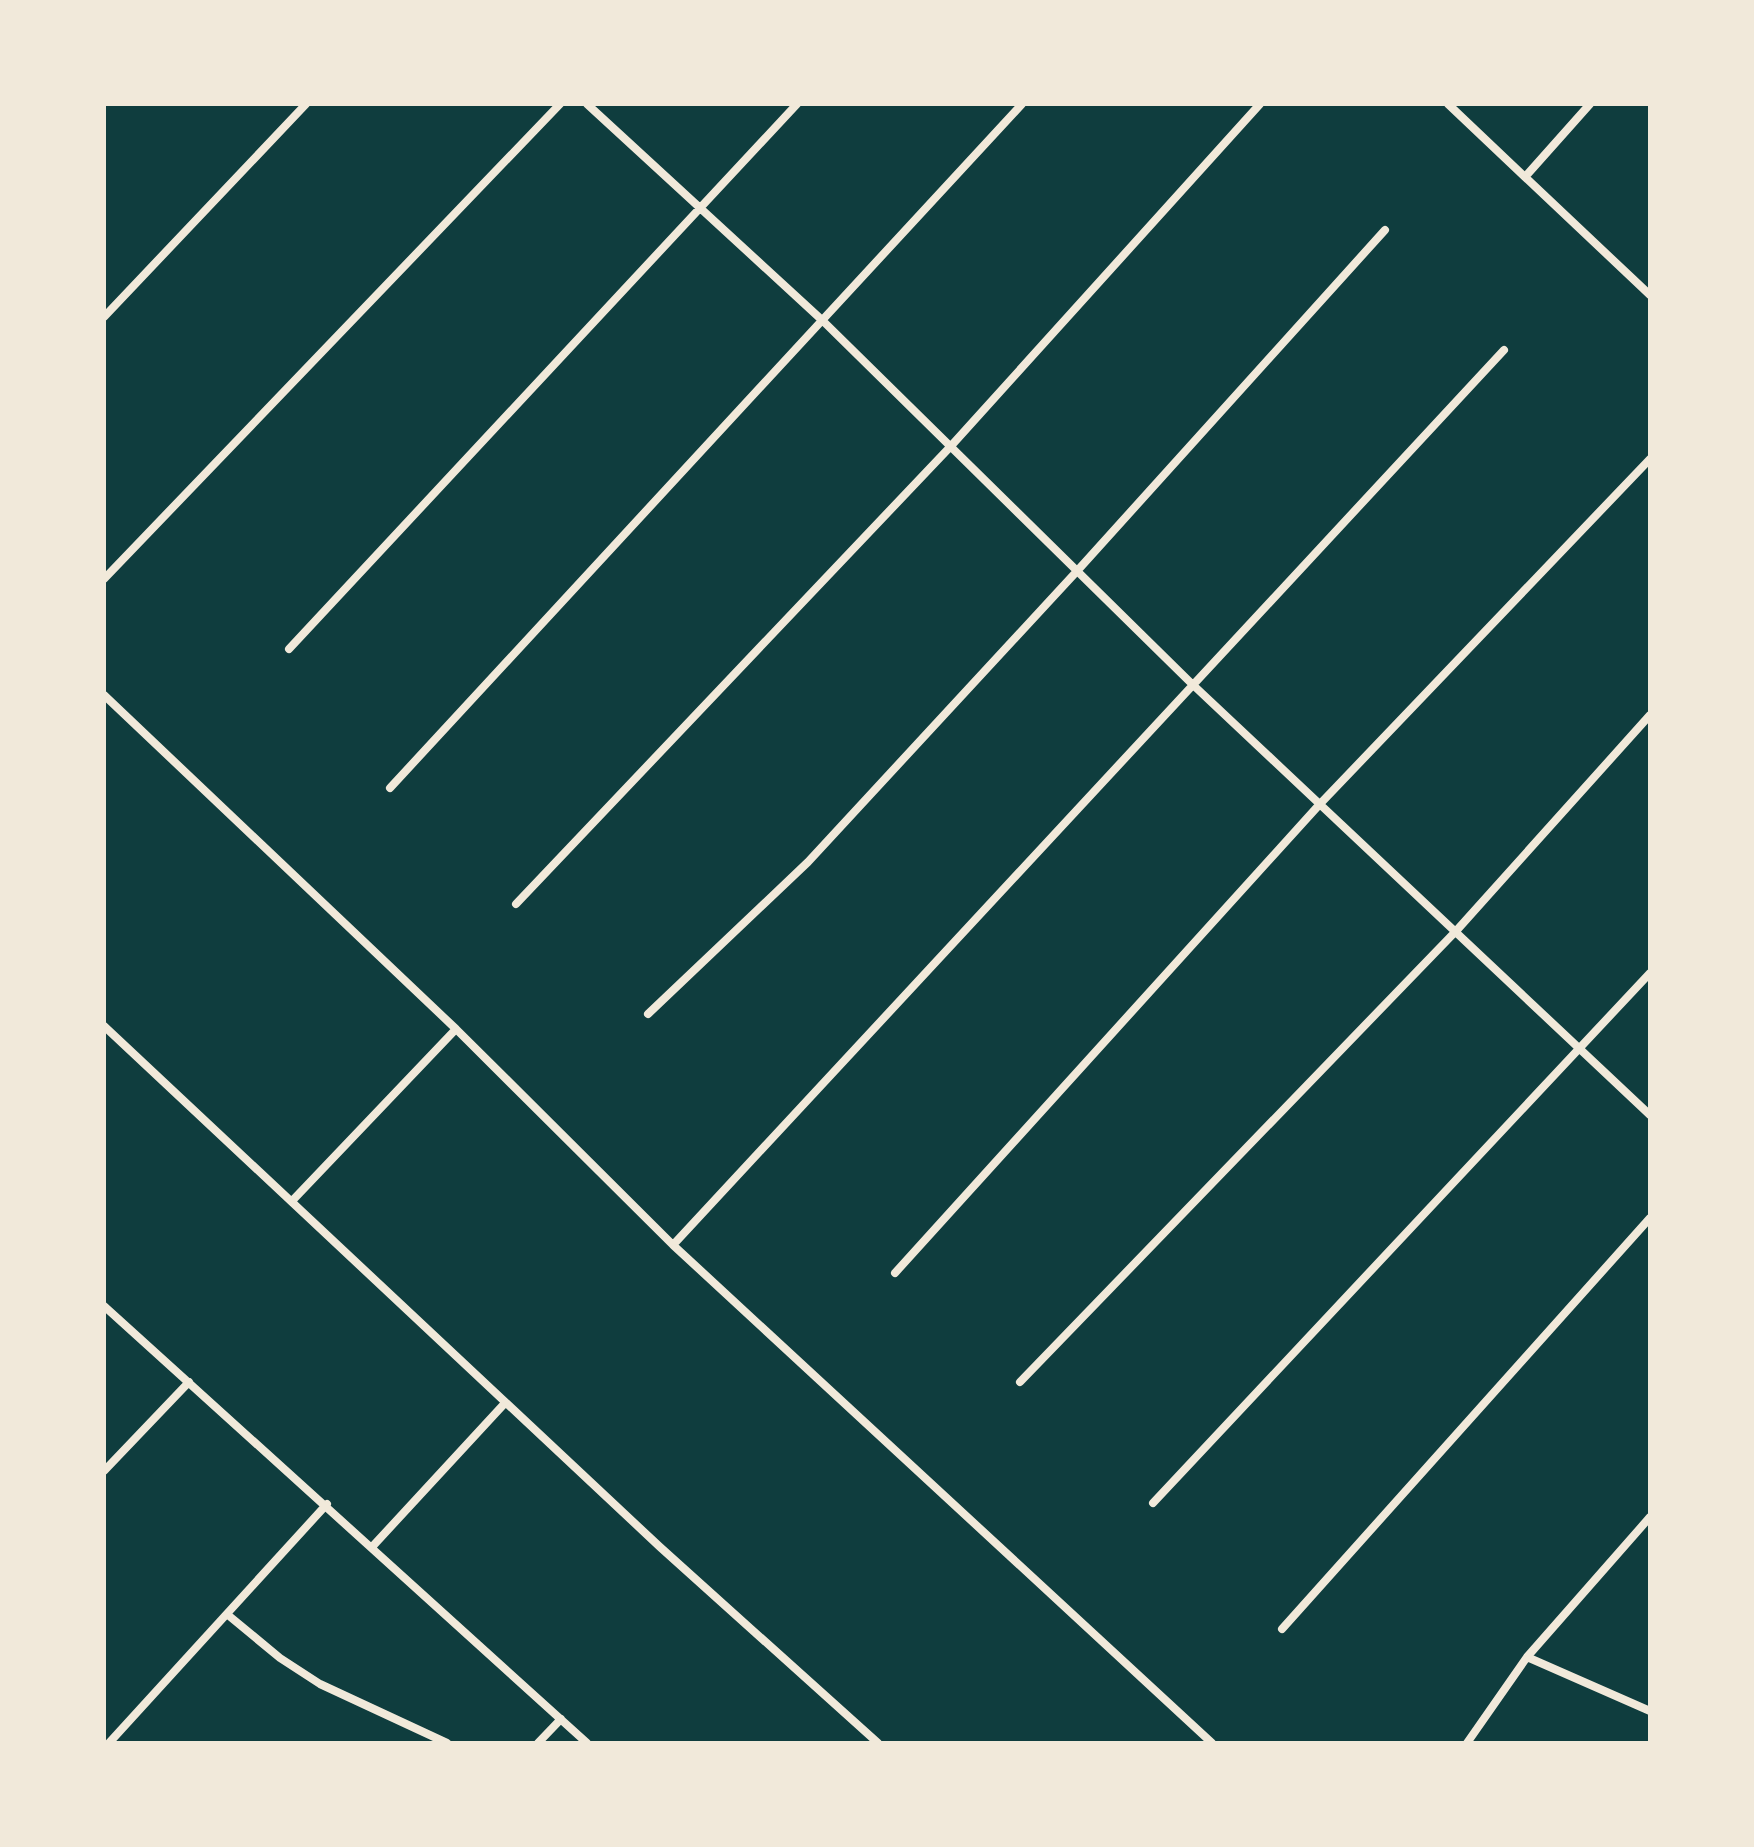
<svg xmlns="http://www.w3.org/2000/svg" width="1754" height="1847" font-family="'Source Serif 4',serif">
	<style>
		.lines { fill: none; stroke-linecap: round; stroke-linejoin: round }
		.minor { stroke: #f1e9da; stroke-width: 8 }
	</style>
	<rect width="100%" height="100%" fill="#0f3d3e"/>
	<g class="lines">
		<!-- minor -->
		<path class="minor" d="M 587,104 L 823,321 L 1191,683 L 1650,1115
			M 1448,104 L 1525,177
			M 1590,104 L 1525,177 L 1650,295
			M 104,317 L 306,104
			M 104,579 L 560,104
			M 289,649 L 797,104
			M 104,695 L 456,1029 L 673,1245 L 1212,1743
			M 390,788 L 1022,104
			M 516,904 L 951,446 L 1260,104
			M 648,1014 L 808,862 L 1078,570 L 1385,230
			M 104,1026 L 660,1547 L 878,1743
			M 292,1201 L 456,1029
			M 673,1245 L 1504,350
			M 895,1273 L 1319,805 L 1650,459
			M 104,1306 L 587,1743
			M 1020,1382 L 1457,930 L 1650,715
			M 104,1471 L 189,1382
			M 1153,1503 L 1650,973
			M 372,1547 L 505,1403
			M 228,1615 L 280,1658 L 320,1684 L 447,1743
			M 1282,1629 L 1650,1218
			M 1527,1657 L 1650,1711
			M 109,1743 L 327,1504
			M 538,1743 L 561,1719
			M 1467,1743 L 1527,1657 L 1650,1517"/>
	</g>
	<!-- border -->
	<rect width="1754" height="1847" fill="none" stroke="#f1e9da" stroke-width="212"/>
</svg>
